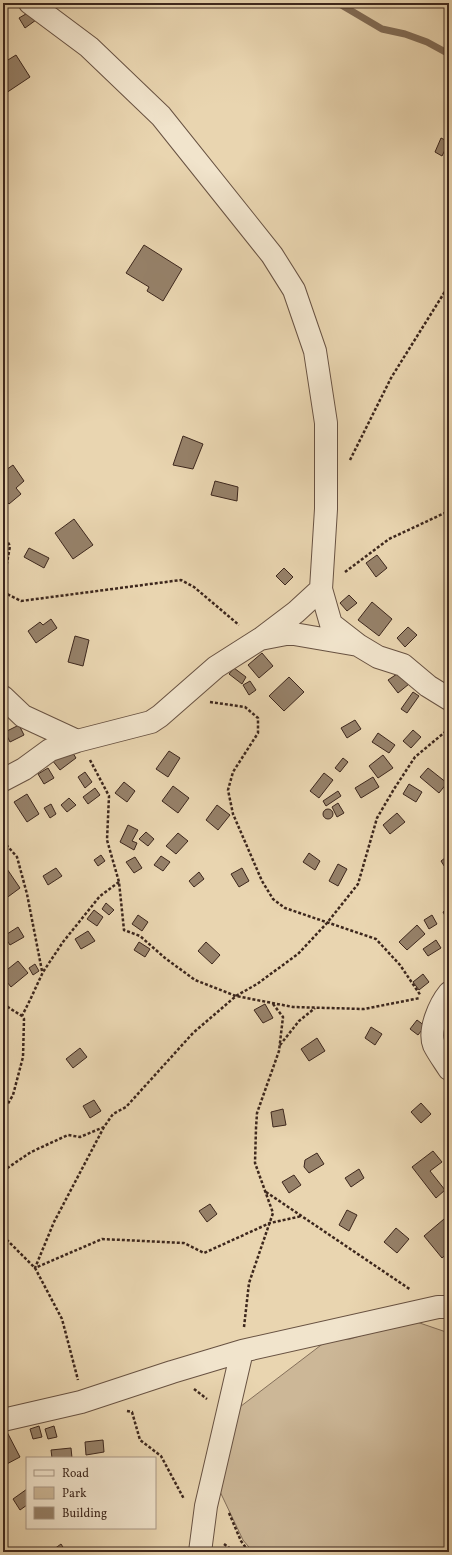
<svg xmlns="http://www.w3.org/2000/svg" width="452" height="1555" font-family="Vollkorn,serif">
	<style>
		.green { fill: #ccb797; stroke: #846f5a }
		.lines { fill: none; stroke-linecap: round; stroke-linejoin: round }
		.stream { stroke: #816c57; stroke-width: 7 }
		.building { fill: #968169; stroke: #3d271d }
		.street-casing { stroke: #685242; stroke-width: 24 }
		.path { stroke: #3d271d; stroke-width: 2.5; stroke-dasharray: 3 2; stroke-linecap: butt }
		.street { stroke: #f1e4cc; stroke-width: 22 }
	</style>
	<rect width="100%" height="100%" fill="#e9d5b0"/>
	<filter id="stains"><feTurbulence type="fractalNoise" baseFrequency=".005" numOctaves="4"/><feColorMatrix values="0 0 0 0 .2 0 0 0 0 .09 0 0 0 0 .02 0 0 0 .5 -.17"/></filter>
	<radialGradient id="worn" r=".72"><stop offset=".6" stop-color="#630" stop-opacity="0"/><stop offset="1" stop-color="#630" stop-opacity=".3"/></radialGradient>
	<!-- green -->
	<path class="green" d="M 411,1320 L 449,1333 L 449,1552 L 253,1552 L 243,1540 L 214,1479 L 228,1416 L 329,1339 L 350,1339 Z"/>
	<g class="lines">
		<!-- stream -->
		<path class="stream" d="M 338,3 L 382,29 L 405,34 L 427,42 L 449,54"/>
	</g>
	<!-- building -->
	<path class="building" d="M 31,11 L 36,20 L 25,28 L 19,18 Z
		M 16,55 L 30,77 L 3,95 L 3,63 Z
		M 441,138 L 449,142 L 442,156 L 435,152 Z
		M 144,245 L 182,269 L 163,301 L 147,291 L 149,287 L 126,273 Z
		M 183,436 L 203,444 L 193,469 L 173,465 Z
		M 13,465 L 24,481 L 16,488 L 21,494 L 9,504 L 3,497 L 3,472 Z
		M 215,481 L 238,487 L 237,501 L 211,495 Z
		M 74,519 L 93,545 L 73,559 L 55,533 Z
		M 29,548 L 49,558 L 44,568 L 24,557 Z
		M 377,555 L 387,568 L 376,577 L 366,563 Z
		M 284,568 L 293,577 L 285,585 L 276,576 Z
		M 349,595 L 357,603 L 347,611 L 340,603 Z
		M 372,602 L 392,619 L 379,636 L 358,620 Z
		M 51,619 L 57,628 L 36,643 L 28,631 L 40,622 L 43,625 Z
		M 408,627 L 417,635 L 405,647 L 397,638 Z
		M 75,636 L 89,640 L 83,666 L 68,662 Z
		M 262,653 L 273,666 L 259,678 L 248,665 Z
		M 234,668 L 246,677 L 242,684 L 229,674 Z
		M 400,672 L 409,684 L 398,693 L 388,680 Z
		M 289,677 L 304,692 L 284,711 L 269,696 Z
		M 250,681 L 256,690 L 249,695 L 243,685 Z
		M 413,692 L 419,696 L 407,713 L 401,709 Z
		M 355,720 L 361,729 L 347,738 L 341,728 Z
		M 19,725 L 24,735 L 10,742 L 5,732 Z
		M 413,730 L 421,737 L 411,748 L 403,741 Z
		M 378,733 L 395,745 L 389,753 L 372,742 Z
		M 69,747 L 76,758 L 60,770 L 52,760 Z
		M 169,751 L 180,758 L 168,777 L 156,769 Z
		M 383,755 L 393,768 L 378,778 L 369,766 Z
		M 343,758 L 348,762 L 340,772 L 335,768 Z
		M 48,768 L 54,778 L 44,784 L 38,774 Z
		M 428,768 L 447,783 L 439,793 L 420,777 Z
		M 85,772 L 92,782 L 85,788 L 78,777 Z
		M 324,773 L 333,780 L 319,798 L 310,791 Z
		M 373,777 L 379,787 L 361,798 L 355,788 Z
		M 124,782 L 135,791 L 127,802 L 115,793 Z
		M 409,784 L 422,792 L 416,802 L 403,794 Z
		M 173,786 L 189,798 L 178,813 L 162,801 Z
		M 95,788 L 100,795 L 88,804 L 83,797 Z
		M 338,791 L 341,796 L 326,806 L 323,801 Z
		M 27,794 L 39,814 L 27,822 L 14,802 Z
		M 69,798 L 76,805 L 67,812 L 61,805 Z
		M 338,803 L 344,813 L 337,817 L 332,807 Z
		M 51,804 L 56,814 L 50,818 L 44,808 Z
		M 217,805 L 230,815 L 218,830 L 206,820 Z
		M323 814a5 5 0 1 1 10 0a5 5 0 1 1-10 0Z
		M 397,813 L 405,822 L 390,834 L 383,825 Z
		M 128,825 L 138,830 L 132,841 L 137,843 L 134,850 L 120,842 Z
		M 146,832 L 154,839 L 148,846 L 139,839 Z
		M 178,833 L 188,841 L 176,854 L 166,846 Z
		M 309,853 L 320,861 L 315,870 L 303,862 Z
		M 101,855 L 105,861 L 98,866 L 94,860 Z
		M 449,855 L 449,871 L 448,872 L 441,861 Z
		M 161,856 L 170,862 L 163,871 L 154,865 Z
		M 135,857 L 142,868 L 134,873 L 126,862 Z
		M 338,864 L 347,869 L 338,886 L 329,881 Z
		M 5,866 L 20,888 L 5,899 L 3,896 L 3,868 Z
		M 56,868 L 62,876 L 48,885 L 43,876 Z
		M 242,868 L 249,881 L 239,887 L 231,874 Z
		M 199,872 L 204,879 L 194,887 L 189,881 Z
		M 106,903 L 114,910 L 109,915 L 102,909 Z
		M 449,908 L 449,923 L 443,912 Z
		M 94,910 L 103,917 L 97,926 L 87,919 Z
		M 138,915 L 148,922 L 142,931 L 132,924 Z
		M 432,915 L 437,924 L 429,929 L 424,920 Z
		M 417,925 L 425,934 L 407,950 L 399,942 Z
		M 18,927 L 24,937 L 10,945 L 4,936 Z
		M 88,931 L 95,941 L 81,949 L 75,939 Z
		M 436,940 L 441,948 L 428,956 L 423,949 Z
		M 139,942 L 150,949 L 145,957 L 134,950 Z
		M 206,942 L 220,955 L 212,964 L 198,951 Z
		M 18,961 L 28,973 L 11,987 L 3,977 L 3,973 Z
		M 35,964 L 39,971 L 33,975 L 29,968 Z
		M 423,974 L 429,982 L 419,990 L 413,982 Z
		M 265,1004 L 273,1018 L 263,1023 L 254,1010 Z
		M 417,1020 L 425,1026 L 418,1035 L 410,1029 Z
		M 371,1027 L 382,1034 L 375,1045 L 365,1038 Z
		M 317,1038 L 325,1051 L 309,1061 L 301,1049 Z
		M 80,1048 L 87,1057 L 73,1068 L 66,1059 Z
		M 94,1100 L 101,1111 L 90,1118 L 83,1106 Z
		M 421,1103 L 431,1114 L 421,1123 L 411,1112 Z
		M 283,1109 L 286,1125 L 273,1127 L 271,1112 Z
		M 433,1151 L 442,1162 L 430,1171 L 445,1190 L 436,1198 L 412,1167 Z
		M 317,1153 L 324,1164 L 309,1173 L 304,1167 L 305,1160 Z
		M 359,1169 L 364,1178 L 351,1187 L 345,1178 Z
		M 294,1175 L 301,1185 L 289,1193 L 282,1182 Z
		M 210,1204 L 217,1214 L 207,1222 L 199,1211 Z
		M 347,1210 L 357,1215 L 349,1231 L 339,1225 Z
		M 444,1219 L 449,1224 L 449,1232 L 445,1235 L 449,1240 L 449,1252 L 442,1258 L 424,1236 Z
		M 396,1228 L 409,1239 L 397,1253 L 384,1242 Z
		M 39,1426 L 42,1437 L 33,1439 L 30,1429 Z
		M 54,1426 L 57,1437 L 48,1439 L 45,1429 Z
		M 7,1432 L 20,1457 L 3,1466 L 3,1434 Z
		M 103,1440 L 104,1452 L 86,1455 L 85,1442 Z
		M 71,1448 L 72,1458 L 52,1458 L 51,1450 Z
		M 27,1489 L 27,1505 L 20,1510 L 13,1499 Z
		M 61,1544 L 66,1552 L 50,1552 Z"/>
	<g class="lines">
		<defs>
			<path id="street" d="M 30,3 L 89,47 L 161,116 L 272,255 L 294,290 L 315,351 L 326,423 L 326,509 L 321,589 L 331,624 L 358,645
				M 263,637 L 296,612 L 321,589
				M 3,697 L 23,716 L 77,741
				M 3,780 L 24,769 L 50,750 L 77,741 L 151,722 L 160,716 L 216,667 L 260,639 L 286,634 L 294,634 L 358,645 L 378,657 L 403,665 L 428,686 L 449,699
				M 449,993 C 440,1004 428,1030 434,1045 C 438,1053 444,1061 449,1069
				M 3,1420 L 81,1402 L 172,1372 L 242,1351 L 438,1307 L 449,1307
				M 200,1552 L 206,1506 L 242,1351"/>
		</defs>
		<!-- street casing -->
		<use href="#street" class="street-casing"/>
		<!-- path -->
		<path class="path" d="M 350,460 L 391,378 L 449,285
			M 3,534 L 10,546 L 5,574 L 3,578
			M 345,572 L 389,539 L 449,511
			M 3,592 L 21,601 L 181,580 L 194,587 L 239,625
			M 210,702 L 245,707 L 258,718 L 258,733 L 233,772 L 228,790 L 233,814 L 262,881 L 273,899 L 285,908 L 376,939 L 400,965 L 421,996
			M 90,760 L 109,796 L 107,840 L 119,882 L 124,930 L 140,936 L 165,958 L 195,980 L 236,996 L 293,1007 L 364,1009 L 420,998
			M 3,841 L 17,857 L 27,894 L 42,971
			M 3,1004 L 22,1016
			M 280,1045 L 299,1021 L 315,1008
			M 3,1112 L 13,1095 L 23,1057 L 24,1019 L 22,1016 L 30,1000 L 43,972 L 63,942 L 100,896 L 119,882
			M 104,1127 L 54,1222 L 35,1268 L 102,1239 L 184,1243 L 204,1253 L 270,1223 L 302,1216
			M 3,1171 L 31,1152 L 68,1135 L 80,1137 L 104,1127 L 113,1114 L 126,1107 L 193,1033 L 236,996 L 257,984 L 298,954 L 327,923 L 358,884 L 377,818 L 394,789 L 415,757 L 445,732 L 449,731
			M 266,1192 L 411,1290
			M 3,1236 L 35,1268 L 62,1319 L 78,1380
			M 244,1327 L 249,1283 L 273,1213 L 255,1163 L 256,1128 L 257,1113 L 279,1051 L 283,1017 L 273,1004
			M 194,1389 L 207,1399
			M 127,1411 L 132,1412 L 140,1440 L 161,1456 L 184,1499
			M 229,1513 L 241,1541 L 249,1552
			M 224,1544 L 235,1552"/>
		<!-- street -->
		<use href="#street" class="street"/>
	</g>
	<!-- margin -->
	<rect width="452" height="1555" fill="none" stroke="#e9d5b0" stroke-width="16"/>
	<rect x="4" y="4" width="444" height="1547" fill="none" stroke="#3d271d" stroke-width="2"/>
	<rect x="8" y="8" width="436" height="1539" fill="none" stroke="#3d271d"/>
	<!-- legend -->
	<rect x="26" y="1457" width="130" height="72" fill="#f1e4cc" stroke="#a99886"/>
	<rect x="34" y="1470" width="20" height="6" fill="#f1e4cc" stroke="#a99886"/>
	<text x="62" y="1477" font-size="12" fill="#3d271d">Road</text>
	<rect x="34" y="1487" width="20" height="12" fill="#ccb797" stroke="#a99886"/>
	<text x="62" y="1497" font-size="12" fill="#3d271d">Park</text>
	<rect x="34" y="1507" width="20" height="12" fill="#968169" stroke="#a99886"/>
	<text x="62" y="1517" font-size="12" fill="#3d271d">Building</text>
	<rect width="100%" height="100%" filter="url(#stains)"/>
	<rect width="100%" height="100%" fill="url(#worn)"/>
</svg>
